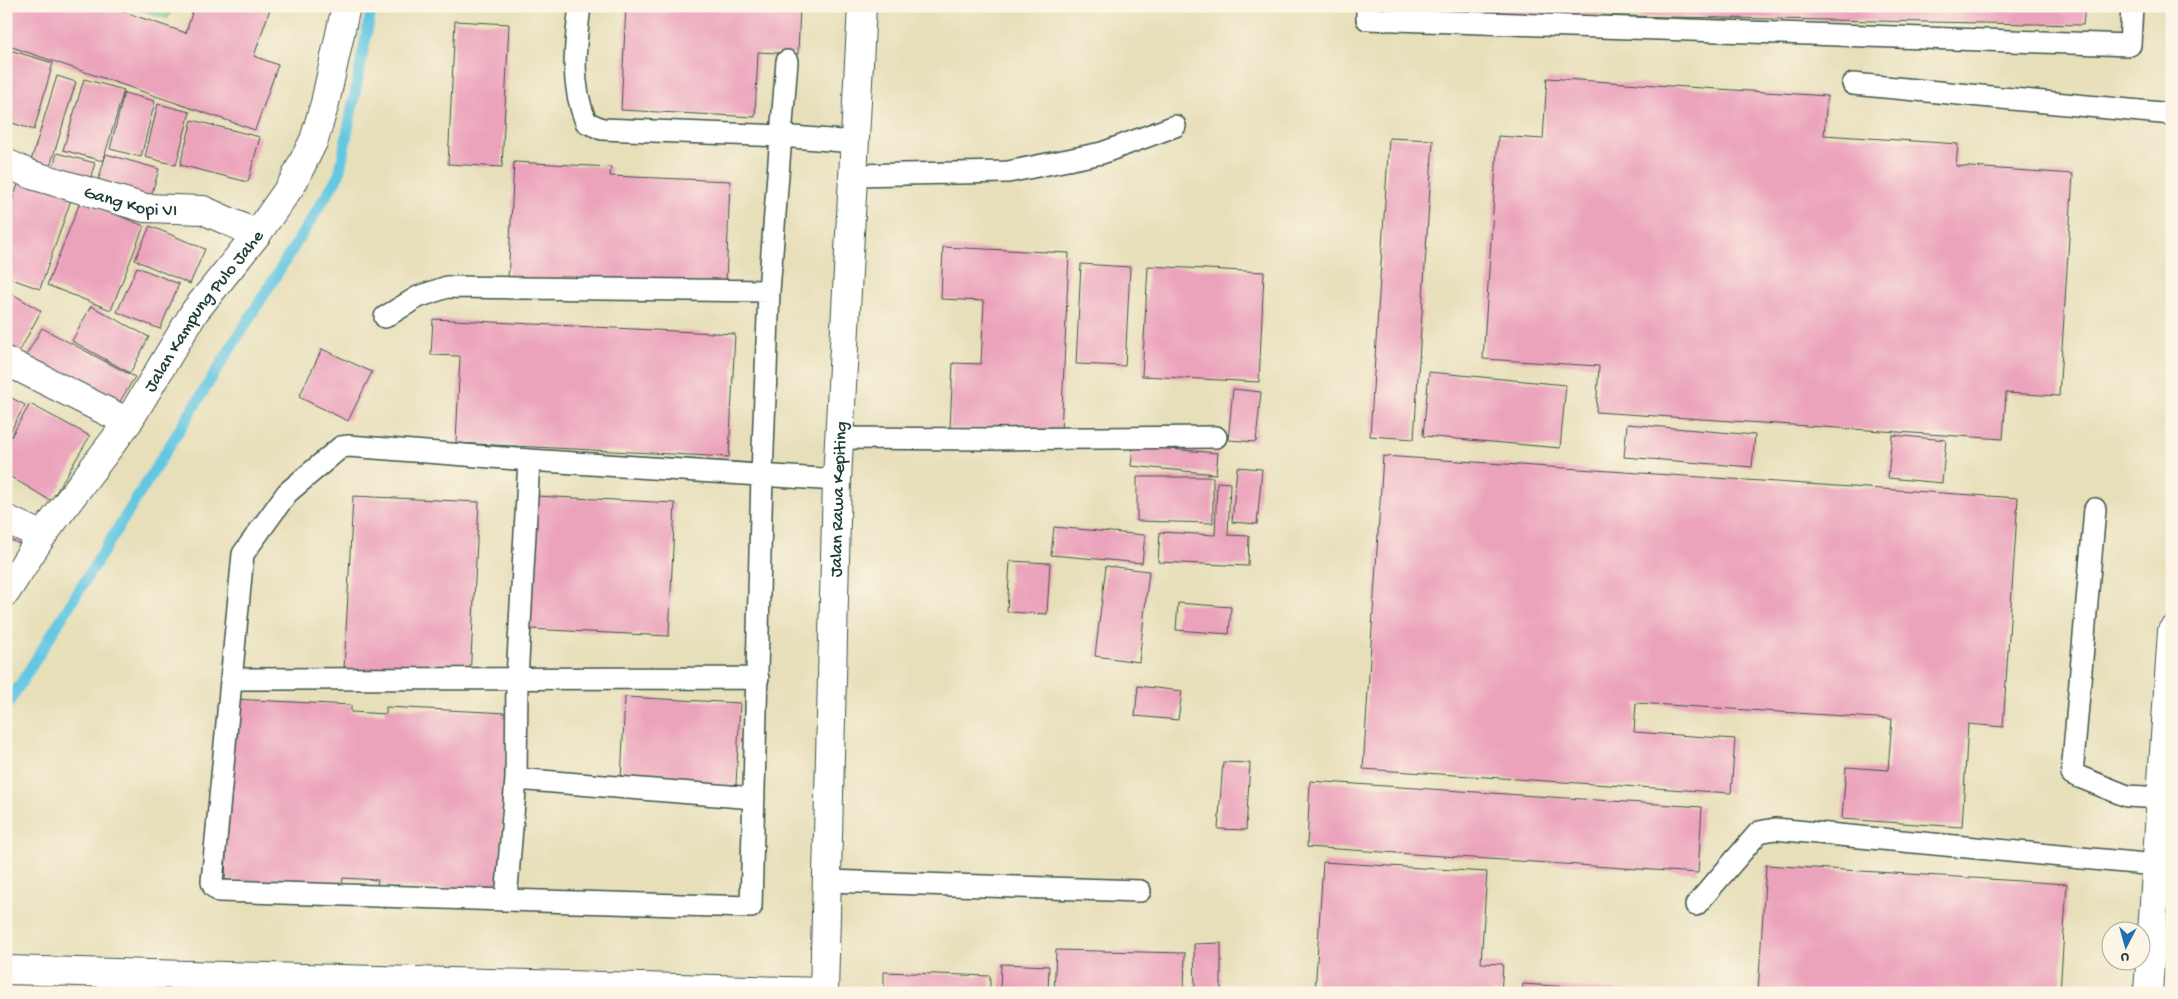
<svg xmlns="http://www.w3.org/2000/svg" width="2178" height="999" font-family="'Gochi Hand',sans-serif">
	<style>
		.green { fill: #78cb8e; stroke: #4c8461 }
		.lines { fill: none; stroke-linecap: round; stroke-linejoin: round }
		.stream { stroke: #64c7e2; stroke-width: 11 }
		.building { fill: #eba2bb }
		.lane-casing { stroke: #3d5548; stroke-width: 24 }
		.street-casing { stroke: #3d5548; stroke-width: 30 }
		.secondary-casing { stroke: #3d5548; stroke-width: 30 }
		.lane { stroke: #fff; stroke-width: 21 }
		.street { stroke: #fff; stroke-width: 28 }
		.secondary { stroke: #fff; stroke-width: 28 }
		.labels { text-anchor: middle; stroke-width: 4; stroke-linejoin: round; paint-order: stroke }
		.street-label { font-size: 18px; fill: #1f3d34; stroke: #fcf5e5 }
	</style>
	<rect width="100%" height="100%" fill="#fcf5e5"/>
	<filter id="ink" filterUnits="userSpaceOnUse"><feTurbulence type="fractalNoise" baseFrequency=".02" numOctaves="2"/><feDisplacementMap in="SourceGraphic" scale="10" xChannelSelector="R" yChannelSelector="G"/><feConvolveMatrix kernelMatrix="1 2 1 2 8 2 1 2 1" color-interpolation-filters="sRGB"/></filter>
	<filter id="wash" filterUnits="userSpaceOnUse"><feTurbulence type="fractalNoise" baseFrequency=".0096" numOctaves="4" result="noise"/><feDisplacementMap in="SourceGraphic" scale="20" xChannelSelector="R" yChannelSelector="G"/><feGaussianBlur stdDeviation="1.12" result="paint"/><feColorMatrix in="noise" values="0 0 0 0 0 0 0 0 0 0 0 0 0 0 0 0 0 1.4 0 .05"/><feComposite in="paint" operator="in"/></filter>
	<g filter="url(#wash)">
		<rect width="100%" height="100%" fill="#e7dfba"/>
		<!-- green -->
		<path class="green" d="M 130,6 L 172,6 L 168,19 Z"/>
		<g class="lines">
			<!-- stream -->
			<path class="stream" d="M 6,707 L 339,175 L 372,6"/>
		</g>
		<g id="blocks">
			<!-- building -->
			<path class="building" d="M 6,6 L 107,6 L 186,33 L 194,6 L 271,6 L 254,56 L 278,65 L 255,130 L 6,45 Z
				M 626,6 L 800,6 L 798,54 L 758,52 L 755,117 L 621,110 Z
				M 1467,6 L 2085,6 L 2083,25 L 1466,13 Z
				M 455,21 L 509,24 L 502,167 L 448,164 Z
				M 6,49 L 53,63 L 34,130 L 6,121 Z
				M 57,76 L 76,82 L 48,173 L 29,167 Z
				M 1547,78 L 1827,96 L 1824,135 L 1958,144 L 1956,166 L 2073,174 L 2059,396 L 2006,393 L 2003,439 L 1596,412 L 1599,366 L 1483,359 L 1498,136 L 1543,139 Z
				M 84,79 L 124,90 L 103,161 L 63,150 Z
				M 124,93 L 155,101 L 141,157 L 110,149 Z
				M 158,104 L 190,112 L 176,165 L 145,157 Z
				M 192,120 L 260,137 L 248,182 L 180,165 Z
				M 1389,138 L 1433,140 L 1414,439 L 1370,436 Z
				M 57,153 L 95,163 L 88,187 L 50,177 Z
				M 106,154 L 159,169 L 149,203 L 96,188 Z
				M 514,162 L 611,167 L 610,176 L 730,181 L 726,283 L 508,281 Z
				M 21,176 L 73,194 L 40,289 L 6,277 L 6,218 Z
				M 81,200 L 144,226 L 111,310 L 47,285 Z
				M 150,226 L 205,249 L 190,284 L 135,260 Z
				M 943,247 L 1069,253 L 1061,433 L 950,428 L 953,363 L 981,364 L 984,301 L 941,299 Z
				M 1081,264 L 1130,267 L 1125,366 L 1076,364 Z
				M 1148,266 L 1264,272 L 1259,382 L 1142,376 Z
				M 137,267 L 179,284 L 160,329 L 117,312 Z
				M 6,292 L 9,292 L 41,311 L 16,358 L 6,353 Z
				M 91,306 L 149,337 L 130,373 L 72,341 Z
				M 433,319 L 735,334 L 729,457 L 456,443 L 460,356 L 431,355 Z
				M 42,328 L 135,377 L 114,411 L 21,364 Z
				M 322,349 L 372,372 L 348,421 L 299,397 Z
				M 1429,372 L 1566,385 L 1560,448 L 1423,436 Z
				M 1233,389 L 1261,392 L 1256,442 L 1228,440 Z
				M 6,395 L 25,405 L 6,439 Z
				M 30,404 L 90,436 L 51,501 L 6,474 L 6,445 Z
				M 1627,424 L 1755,435 L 1752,467 L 1624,457 Z
				M 1892,435 L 1946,440 L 1942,483 L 1888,478 Z
				M 1133,446 L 1218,453 L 1216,474 L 1131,466 Z
				M 1383,456 L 2018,498 L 2003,727 L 1968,724 L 1962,827 L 1842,819 L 1846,767 L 1888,770 L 1892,719 L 1636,703 L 1634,732 L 1735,739 L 1731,793 L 1363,769 Z
				M 1237,467 L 1262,469 L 1257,524 L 1232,522 Z
				M 1137,477 L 1213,477 L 1213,523 L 1137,521 Z
				M 1217,482 L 1230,483 L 1228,535 L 1249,536 L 1248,566 L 1158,562 L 1160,532 L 1215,535 Z
				M 353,496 L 479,502 L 470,678 L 344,671 Z
				M 535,496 L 675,503 L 669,636 L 529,629 Z
				M 6,523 L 31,534 L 24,546 L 6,538 Z
				M 1054,527 L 1145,535 L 1142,563 L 1051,555 Z
				M 1010,561 L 1050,563 L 1047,614 L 1007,612 Z
				M 1106,566 L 1149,571 L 1139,662 L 1095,656 Z
				M 1178,603 L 1231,607 L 1229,634 L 1176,630 Z
				M 1138,686 L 1182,691 L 1178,720 L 1135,716 Z
				M 625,697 L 740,703 L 736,785 L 621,780 Z
				M 233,699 L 351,705 L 351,712 L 386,714 L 386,707 L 508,713 L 499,891 L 377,886 L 378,880 L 343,878 L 342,886 L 225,880 Z
				M 1223,762 L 1250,763 L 1246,830 L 1218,829 Z
				M 1310,781 L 1702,807 L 1698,873 L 1307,847 Z
				M 1323,862 L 1487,872 L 1481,963 L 1503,964 L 1501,993 L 1315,993 Z
				M 1766,865 L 2067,884 L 2060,993 L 1758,993 Z
				M 1221,943 L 1221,993 L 1195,993 L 1194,944 Z
				M 1056,950 L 1185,953 L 1184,993 L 1054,993 Z
				M 1001,964 L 1049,966 L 1048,993 L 1000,993 Z
				M 884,972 L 990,976 L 990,993 L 884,993 Z
				M 1523,984 L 1630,991 L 1630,993 L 1522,993 Z"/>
		</g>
	</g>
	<g filter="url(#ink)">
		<use href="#blocks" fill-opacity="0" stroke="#3d5548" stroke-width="1"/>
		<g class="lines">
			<defs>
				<path id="lane" d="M 1367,6 L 1367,19 L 2130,45 L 2132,6
					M 787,61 L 781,136 L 854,142
					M 1853,84 L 2172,114
					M 852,175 L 1008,172 L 1102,153 L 1175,126
					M 385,317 L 418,297 L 447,287 L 769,291
					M 839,438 L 988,439 L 1216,437
					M 529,460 L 517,679 L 516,779 L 506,900 L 751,907 L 762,475 L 769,291 L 781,136 L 602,129 L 586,122 C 570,83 575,47 580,6
					M 2095,509 L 2072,774 L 2127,796 L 2161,798
					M 231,679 L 758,678
					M 516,779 L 754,798
					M 827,881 L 1140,891
					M 506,900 L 219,891 L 214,887 L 212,882 L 243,554 L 287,493 L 341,447 L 349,446 L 529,460 L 837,480
					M 1696,905 L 1759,832 L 1775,829 L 2156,865"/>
				<g id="street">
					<path id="s1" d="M 6,163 L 32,175 L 145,208 L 203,210 L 257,234"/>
					<path d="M 6,361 L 128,422"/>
					<path d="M 6,519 L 42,536"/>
					<path id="s2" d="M 6,592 L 42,536 L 128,422 L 195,311 L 257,234 L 292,184 L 314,140 L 325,103 L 346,6"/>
					<path d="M 6,970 L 824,992"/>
					<path id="s3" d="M 824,993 L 837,480 L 862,6"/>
				</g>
				<path id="secondary" d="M 2148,993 L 2172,631"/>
			</defs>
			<!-- lane casing -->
			<use href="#lane" class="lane-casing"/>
			<!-- street casing -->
			<use href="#street" class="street-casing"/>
			<!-- secondary casing -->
			<use href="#secondary" class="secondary-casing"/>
			<!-- lane -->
			<use href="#lane" class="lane"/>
			<!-- street -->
			<use href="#street" class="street"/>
			<!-- secondary -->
			<use href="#secondary" class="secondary"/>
		</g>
	</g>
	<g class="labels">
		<!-- street labels -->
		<g class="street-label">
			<text dy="6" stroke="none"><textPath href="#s1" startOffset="131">Gang Kopi VI</textPath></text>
			<text dy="6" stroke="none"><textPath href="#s2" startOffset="344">Jalan Kampung Pulo Jahe</textPath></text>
			<text dy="6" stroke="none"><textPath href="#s3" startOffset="494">Jalan Rawa Kepiting</textPath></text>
		</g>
	</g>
	<!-- margin -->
	<rect width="2178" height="999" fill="none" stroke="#fcf5e5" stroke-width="25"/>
	<!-- north arrow -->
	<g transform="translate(2126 946) rotate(186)"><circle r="24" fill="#fcf5e5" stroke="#a4ab9e"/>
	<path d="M0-4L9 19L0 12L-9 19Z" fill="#1f6fb2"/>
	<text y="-8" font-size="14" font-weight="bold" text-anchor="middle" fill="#1f3d34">U</text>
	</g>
</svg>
